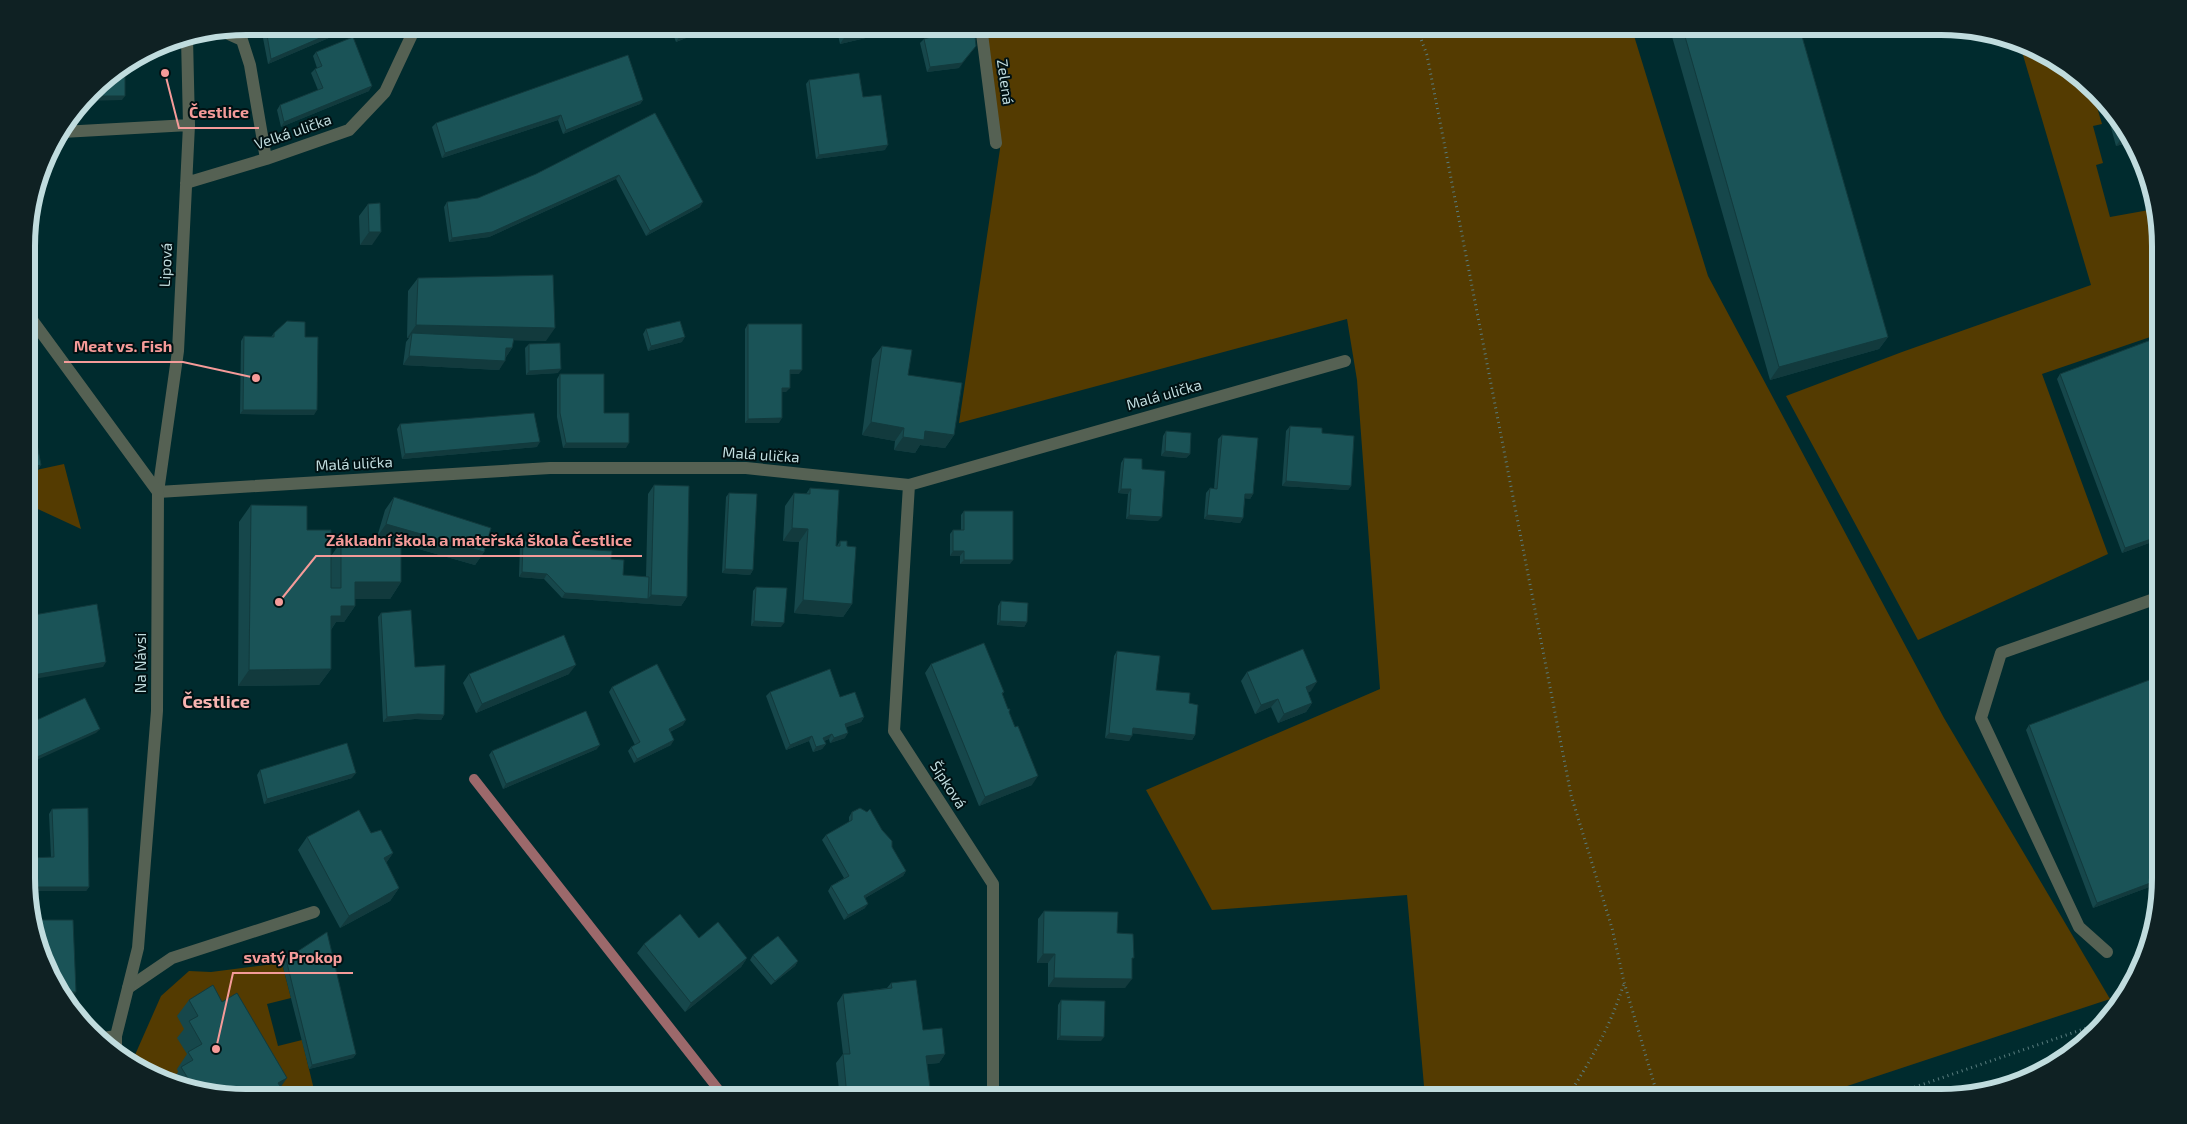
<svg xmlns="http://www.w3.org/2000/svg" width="2187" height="1124" font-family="'Exo 2',sans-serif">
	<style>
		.green { fill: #543b01 }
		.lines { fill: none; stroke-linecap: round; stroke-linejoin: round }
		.stream { stroke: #9c696b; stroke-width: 10 }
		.path { stroke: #587c7e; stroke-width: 3; stroke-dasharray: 1 4; stroke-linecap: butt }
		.service { stroke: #556153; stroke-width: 12 }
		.minor { stroke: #556153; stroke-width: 12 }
		.tertiary { stroke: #556153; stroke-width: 12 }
		.wall { fill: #16474b }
		.shaded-wall { fill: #123a3d }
		.building { fill: #1a5357; stroke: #123a3d }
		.labels { text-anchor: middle; stroke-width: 4; stroke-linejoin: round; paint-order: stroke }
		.street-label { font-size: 15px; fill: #c0dcde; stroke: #001113 }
		.quarter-label { font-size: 18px; font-weight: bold; fill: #f8b4b1; stroke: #001113 }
		.rim { fill: none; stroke: #c0dcde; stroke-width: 6 }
		.leader { fill: none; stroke: #f59b99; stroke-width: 2 }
		.callout-dot { fill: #f59b99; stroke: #001113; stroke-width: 2 }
		.callout-label { font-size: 16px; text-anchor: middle; font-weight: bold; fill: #f59b99; stroke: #001113; stroke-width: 4; stroke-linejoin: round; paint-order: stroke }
	</style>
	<rect width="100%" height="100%" fill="#002b2e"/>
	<!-- green -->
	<path class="green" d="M 983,26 L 1631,26 L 1708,276 L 1944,718 L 2110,999 L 1814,1097 L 1425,1097 L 1407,895 L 1212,910 L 1146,790 L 1380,689 L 1357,380 L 1347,319 L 959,423 L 1000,149 Z
		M 2020,45 L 2039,49 L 2086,81 L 2091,87 L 2102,124 L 2093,126 L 2103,163 L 2096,165 L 2110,217 L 2149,210 L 2155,231 L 2159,231 L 2159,334 L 2042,374 L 2108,554 L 1918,640 L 1786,396 L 1902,352 L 2091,285 Z
		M 64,464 L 81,529 L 27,504 L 27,472 Z
		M 282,963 L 291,998 L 267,1004 L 278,1046 L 302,1040 L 316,1098 L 246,1098 L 148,1075 L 131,1064 L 161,996 L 189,971 L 211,972 Z"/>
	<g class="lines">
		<!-- stream -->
		<path class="stream" d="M 474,779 L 725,1098"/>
		<!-- path -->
		<path class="path" d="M 1416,26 L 1427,55 L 1571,795 L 1612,928 L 1624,982 L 1658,1097
			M 2129,149 L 2133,148
			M 1567,1097 C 1591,1061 1611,1025 1624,983
			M 1886,1097 L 2107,1021"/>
		<!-- service -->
		<path class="service" d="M 2107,952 L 2079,927 L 1981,718 L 2001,653 L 2160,597"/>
		<!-- minor -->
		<path class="minor" d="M 981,26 L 996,143
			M 222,31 L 242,40 L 250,65 L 266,159
			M 187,38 L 189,125 L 178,351 L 158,492 L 550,468 L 746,468 L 909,485 L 1345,361
			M 62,132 L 189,125
			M 186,183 L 266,159 L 349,130 L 385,92 L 416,26
			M 909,485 L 894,731 L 993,884 L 993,1098
			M 128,988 L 172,958 L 314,912"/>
		<!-- tertiary -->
		<path class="tertiary" d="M 27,313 L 158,492 L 157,711 L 138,948 L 116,1036 L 116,1053
			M 97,1039 L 116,1036"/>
	</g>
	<!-- wall -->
	<path class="wall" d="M 670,26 L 716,26 L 676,42 Z
		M 836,26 L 917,26 L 840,44 Z
		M 1669,26 L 1799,26 L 1888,337 L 1879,349 L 1770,380 Z
		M 266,29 L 345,31 L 268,64 L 262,33 Z
		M 924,39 L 959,68 L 927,72 L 920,43 Z
		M 316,52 L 369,91 L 281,127 L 277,110 L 280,105 L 318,90 L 311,73 L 315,69 L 317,68 L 313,56 Z
		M 809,80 L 863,97 L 885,150 L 816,159 L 806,84 Z
		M 643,100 L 640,104 L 563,134 L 558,120 L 442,158 L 432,127 L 436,123 Z
		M 2104,102 L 2124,124 L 2131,142 L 2116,146 Z
		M 655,113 L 700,207 L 646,236 L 616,179 L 489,237 L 449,242 L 444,207 L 447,202 L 478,198 L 536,174 Z
		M 368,204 L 372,245 L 360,245 L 359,216 Z
		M 418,278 L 546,341 L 513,340 L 512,348 L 506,357 L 499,370 L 403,365 L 406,342 L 409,338 L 407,338 L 408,291 Z
		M 748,324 L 799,374 L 790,374 L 786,392 L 782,392 L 779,423 L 745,423 L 745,329 Z
		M 646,329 L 682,342 L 648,351 L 643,334 Z
		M 274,333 L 314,415 L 240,414 L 241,341 L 244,336 L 271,337 Z
		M 2159,337 L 2160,539 L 2122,553 L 2057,379 L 2060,374 Z
		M 529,344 L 558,373 L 526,375 L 525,348 Z
		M 882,346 L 908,375 L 954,435 L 945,448 L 920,445 L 915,453 L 894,450 L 895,441 L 862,435 L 872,359 Z
		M 560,374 L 604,413 L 626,448 L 563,448 L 557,417 L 557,379 Z
		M 400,424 L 537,447 L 402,459 L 397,429 Z
		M 1290,426 L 1351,486 L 1348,490 L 1282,486 L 1286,431 Z
		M 1166,431 L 1190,454 L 1186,458 L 1161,456 L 1163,436 Z
		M 1222,435 L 1253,494 L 1250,499 L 1245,498 L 1243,518 L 1240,523 L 1204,519 L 1206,493 L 1210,488 L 1214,489 L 1218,439 Z
		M 1124,458 L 1142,469 L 1158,521 L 1126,519 L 1128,494 L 1118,493 L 1121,463 Z
		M 654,485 L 687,597 L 681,606 L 562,598 L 544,579 L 519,577 L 520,545 L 523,541 L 549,547 L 611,559 L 623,575 L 646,577 L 648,494 Z
		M 810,488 L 836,546 L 837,546 L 840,541 L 847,546 L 852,604 L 843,617 L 794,613 L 799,542 L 783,541 L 785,506 L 794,493 L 806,494 Z
		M 729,493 L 753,570 L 750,575 L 722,573 L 726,497 Z
		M 394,497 L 484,552 L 475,565 L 401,544 L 401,582 L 390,599 L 355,599 L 355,606 L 344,622 L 336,622 L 331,630 L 331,669 L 319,685 L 238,686 L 239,522 L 251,505 L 307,530 L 331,556 L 341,542 L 396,542 L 377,537 L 385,510 Z
		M 964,511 L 1010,564 L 960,564 L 960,556 L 950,556 L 950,534 L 953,530 L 961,530 L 961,515 Z
		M 756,587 L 781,627 L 751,626 L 753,591 Z
		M 1001,601 L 1027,622 L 1024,627 L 997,625 L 998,606 Z
		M 381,613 L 444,715 L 441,720 L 415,719 L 383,722 L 378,617 Z
		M 1117,651 L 1156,690 L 1189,703 L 1195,735 L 1192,740 L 1132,733 L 1129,741 L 1105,738 L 1114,656 Z
		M 931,664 L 1004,692 L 1002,695 L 1009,712 L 1032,785 L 979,806 L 925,673 Z
		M 1247,672 L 1311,691 L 1308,692 L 1312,703 L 1306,712 L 1278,723 L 1271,707 L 1255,714 L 1241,681 Z
		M 469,674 L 569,674 L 476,713 L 463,683 Z
		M 612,687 L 683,725 L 670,732 L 671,745 L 634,763 L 628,751 L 631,747 L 635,745 L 609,692 Z
		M 770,692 L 840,697 L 864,717 L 861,722 L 846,727 L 845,738 L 830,743 L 829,739 L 824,741 L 826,744 L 822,749 L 813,752 L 809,741 L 786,750 L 766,696 Z
		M 2029,725 L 2161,878 L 2160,883 L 2093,908 L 2026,730 Z
		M 597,749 L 503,789 L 489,755 L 492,751 Z
		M 260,770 L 352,778 L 264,804 L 257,775 Z
		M 52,809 L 89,887 L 86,891 L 28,891 L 51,857 L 49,814 Z
		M 852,812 L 892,847 L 906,871 L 903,876 L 865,898 L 865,908 L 844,920 L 828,891 L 831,886 L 844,878 L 822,840 L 826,835 L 849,822 L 849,817 Z
		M 371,833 L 393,853 L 386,863 L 399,888 L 390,901 L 340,928 L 298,850 L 307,837 Z
		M 1044,911 L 1117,933 L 1132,961 L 1125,988 L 1048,987 L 1048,963 L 1037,963 L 1038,919 Z
		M 699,938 L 747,958 L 741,967 L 685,1012 L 637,953 L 644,944 Z
		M 753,955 L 798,961 L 795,966 L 771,985 L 750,960 Z
		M 286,959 L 356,1054 L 353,1058 L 309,1069 L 282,963 Z
		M 891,983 L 923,1030 L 945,1054 L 939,1063 L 927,1064 L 930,1088 L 923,1097 L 840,1098 L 836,1063 L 843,1054 L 837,1003 L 843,994 L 887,988 Z
		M 189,1000 L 222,1002 L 281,1087 L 246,1098 L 172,1080 L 178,1072 L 177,1069 L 187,1054 L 177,1038 L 184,1029 L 177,1016 Z
		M 1061,1000 L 1101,1041 L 1057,1040 L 1058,1005 Z"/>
	<!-- shaded-wall -->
	<path class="shaded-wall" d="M 348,26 L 345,31 L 268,64 L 271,59 Z
		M 699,26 L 716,26 L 676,42 L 682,33 Z
		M 884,26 L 917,26 L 840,44 L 846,35 Z
		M 976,46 L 959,68 L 927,72 L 930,67 Z
		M 372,86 L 369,91 L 281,127 L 284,122 Z
		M 89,96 L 125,96 L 122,100 L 85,101 Z
		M 643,100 L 640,104 L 563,134 L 566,130 Z
		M 561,115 L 558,120 L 442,158 L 445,153 Z
		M 2125,133 L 2127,133 L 2131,142 L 2116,146 Z
		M 888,145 L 885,150 L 816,159 L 819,155 Z
		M 619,175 L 616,179 L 489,237 L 449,242 L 452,238 Z
		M 703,202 L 700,207 L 646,236 L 650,231 Z
		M 369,232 L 381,232 L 372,245 L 360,245 Z
		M 416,325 L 555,328 L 546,341 L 411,338 L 412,333 L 409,338 L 407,338 Z
		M 685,337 L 682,342 L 648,351 L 651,346 Z
		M 1888,337 L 1879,349 L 1770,380 L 1779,367 Z
		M 506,348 L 512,348 L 506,357 L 500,357 Z
		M 409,356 L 505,361 L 499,370 L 403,365 Z
		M 561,369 L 558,373 L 526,375 L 529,371 Z
		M 790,370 L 802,370 L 799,374 L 786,374 Z
		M 782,388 L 790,388 L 786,392 L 779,392 Z
		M 243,410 L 317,410 L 314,415 L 240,414 Z
		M 782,418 L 779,423 L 745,423 L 748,419 Z
		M 871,422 L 904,428 L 895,441 L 862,435 Z
		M 925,431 L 954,435 L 945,448 L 920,445 L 915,453 L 894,450 L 903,437 Z
		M 540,442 L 537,447 L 402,459 L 405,454 Z
		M 566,443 L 629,443 L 626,448 L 563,448 Z
		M 1165,451 L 1190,454 L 1186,458 L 1161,456 Z
		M 41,465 L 38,470 L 27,472 L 27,468 Z
		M 1286,481 L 1351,486 L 1348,490 L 1282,486 Z
		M 1121,489 L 1131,489 L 1128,494 L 1118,493 Z
		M 1245,494 L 1253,494 L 1250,499 L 1242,498 Z
		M 1129,515 L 1162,517 L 1158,521 L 1126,519 Z
		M 1207,515 L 1243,518 L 1240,523 L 1204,519 Z
		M 386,524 L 484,552 L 475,565 L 377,537 Z
		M 792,528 L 808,529 L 799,542 L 783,541 Z
		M 2160,536 L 2160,539 L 2122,553 L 2125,548 Z
		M 953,551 L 964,551 L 960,556 L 950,556 Z
		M 964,560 L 1013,560 L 1010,564 L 960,564 Z
		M 725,569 L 753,570 L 750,575 L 722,573 Z
		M 522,572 L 547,574 L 544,579 L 519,577 Z
		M 355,582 L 401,582 L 390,599 L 344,599 Z
		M 565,593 L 648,599 L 651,595 L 687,597 L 681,606 L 562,598 Z
		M 803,600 L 852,604 L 843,617 L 794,613 Z
		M 341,606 L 355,606 L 344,622 L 336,622 L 329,632 L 331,616 Z
		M 754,621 L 784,623 L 781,627 L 751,626 Z
		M 1000,621 L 1027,622 L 1024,627 L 997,625 Z
		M 106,662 L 103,667 L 28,680 L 28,676 Z
		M 576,665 L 569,674 L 476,713 L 482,704 Z
		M 331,669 L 319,685 L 238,686 L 249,670 Z
		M 1317,682 L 1311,691 L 1299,696 L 1306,687 Z
		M 1278,699 L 1271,707 L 1255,714 L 1261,705 Z
		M 1312,703 L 1306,712 L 1278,723 L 1284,714 Z
		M 418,714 L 444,715 L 441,720 L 415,719 L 383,722 L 387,717 Z
		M 864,717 L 861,722 L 842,729 L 845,724 Z
		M 686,720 L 683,725 L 665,734 L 669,729 Z
		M 1133,728 L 1195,735 L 1192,740 L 1129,733 Z
		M 100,729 L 96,733 L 28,764 L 28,761 Z
		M 848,733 L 845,738 L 830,743 L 834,738 Z
		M 1109,733 L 1132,736 L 1129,741 L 1105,738 Z
		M 832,734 L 829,739 L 820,742 L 823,738 Z
		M 812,736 L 809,741 L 786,750 L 790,745 Z
		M 674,740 L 671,745 L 634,763 L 637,759 Z
		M 826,744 L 822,749 L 813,752 L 816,747 Z
		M 600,745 L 597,749 L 503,789 L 506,784 Z
		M 356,773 L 352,778 L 264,804 L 267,799 Z
		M 1038,776 L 1032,785 L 979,806 L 985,797 Z
		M 393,853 L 384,866 L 384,858 Z
		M 906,871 L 903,876 L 860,901 L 864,896 Z
		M 2161,879 L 2160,883 L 2093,908 L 2097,903 Z
		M 28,887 L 89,887 L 86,891 L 28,891 Z
		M 399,888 L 390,901 L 340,928 L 349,916 Z
		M 868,904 L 865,908 L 844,920 L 848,915 Z
		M 1043,954 L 1055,954 L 1048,963 L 1037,963 Z
		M 747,958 L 741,967 L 685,1012 L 691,1003 Z
		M 798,961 L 795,966 L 771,985 L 775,981 Z
		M 1054,978 L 1132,979 L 1125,988 L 1048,987 Z
		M 60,992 L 76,992 L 72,997 L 62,997 Z
		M 1060,1036 L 1104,1037 L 1101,1041 L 1057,1040 Z
		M 356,1054 L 353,1058 L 309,1069 L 312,1065 Z
		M 945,1054 L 939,1063 L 919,1065 L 926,1056 Z
		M 287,1078 L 276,1094 L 278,1083 Z
		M 930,1088 L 923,1097 L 905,1098 L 910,1090 Z
		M 875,1094 L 873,1098 L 846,1098 L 847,1096 Z"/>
	<!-- building -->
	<path class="building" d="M 271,26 L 348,26 L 271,59 L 266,29 Z
		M 680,26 L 699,26 L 682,33 Z
		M 844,26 L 884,26 L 846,35 Z
		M 968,26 L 974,26 L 976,46 L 962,63 L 930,67 L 924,39 Z
		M 1682,26 L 1799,26 L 1888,337 L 1779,367 Z
		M 353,37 L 372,86 L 284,122 L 280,105 L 323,88 L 315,69 L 322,66 L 316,52 Z
		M 628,55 L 643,100 L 566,130 L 561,115 L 445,153 L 436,123 Z
		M 125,66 L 125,96 L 89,96 L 101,81 Z
		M 859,73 L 863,97 L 881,95 L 888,145 L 819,155 L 809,80 Z
		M 655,113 L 703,202 L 650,231 L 619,175 L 492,232 L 452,238 L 447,202 L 478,198 L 536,174 Z
		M 2122,122 L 2124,124 L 2127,133 L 2125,133 Z
		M 380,203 L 381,232 L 369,232 L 368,204 Z
		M 553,275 L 555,328 L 416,325 L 418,278 Z
		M 287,321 L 305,322 L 305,337 L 318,337 L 317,410 L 243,410 L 244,336 L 274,337 L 274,333 Z
		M 680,321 L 685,337 L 651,346 L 646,329 Z
		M 748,324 L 802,324 L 802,370 L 790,370 L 790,388 L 782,388 L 782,418 L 748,419 Z
		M 412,333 L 514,338 L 512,348 L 506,348 L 505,361 L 409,356 Z
		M 2159,337 L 2160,536 L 2125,548 L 2060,374 Z
		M 560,343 L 561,369 L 529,371 L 529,344 Z
		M 882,346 L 912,350 L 908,375 L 962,383 L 954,435 L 925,431 L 924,440 L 903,437 L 904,428 L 871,422 Z
		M 560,374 L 604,374 L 604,413 L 629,413 L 629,443 L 566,443 L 560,413 Z
		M 534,413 L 540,442 L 405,454 L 400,424 Z
		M 1290,426 L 1322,428 L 1322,433 L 1354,436 L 1351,486 L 1286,481 Z
		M 34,429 L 41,465 L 27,468 L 27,430 Z
		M 1166,431 L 1191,433 L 1190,454 L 1165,451 Z
		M 1222,435 L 1258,438 L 1253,494 L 1245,494 L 1243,518 L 1207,515 L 1210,488 L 1217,489 Z
		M 1124,458 L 1142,459 L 1142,469 L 1165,471 L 1162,517 L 1129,515 L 1131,489 L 1121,489 Z
		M 654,485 L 689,486 L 687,597 L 651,595 Z
		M 810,488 L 839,490 L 836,546 L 840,546 L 840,541 L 847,541 L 847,546 L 856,547 L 852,604 L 803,600 L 808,529 L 792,528 L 794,493 L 810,494 Z
		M 729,493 L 757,494 L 753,570 L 725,569 Z
		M 394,497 L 491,528 L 484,552 L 386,524 Z
		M 251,505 L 307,506 L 307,530 L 331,530 L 331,588 L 341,588 L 341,542 L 401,542 L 401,582 L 355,582 L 355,606 L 341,606 L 341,616 L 331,616 L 331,669 L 249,670 Z
		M 964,511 L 1013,511 L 1013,560 L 964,560 L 964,551 L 953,551 L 953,530 L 964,530 Z
		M 523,541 L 549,542 L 549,547 L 612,551 L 611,559 L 624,560 L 623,575 L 649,577 L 648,599 L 565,593 L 547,574 L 522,572 Z
		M 756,587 L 787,588 L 784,623 L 754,621 Z
		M 1001,601 L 1028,603 L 1027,622 L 1000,621 Z
		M 97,604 L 106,662 L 28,676 L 28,616 Z
		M 411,610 L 415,667 L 445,665 L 444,715 L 418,714 L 387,717 L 381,613 Z
		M 564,635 L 576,665 L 482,704 L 469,674 Z
		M 984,643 L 1004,692 L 1002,693 L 1008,709 L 1010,709 L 1009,712 L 1015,727 L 1018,726 L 1038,776 L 985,797 L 931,664 Z
		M 1303,649 L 1317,682 L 1306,687 L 1312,703 L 1284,714 L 1278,699 L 1261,705 L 1247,672 Z
		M 1117,651 L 1160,656 L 1156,690 L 1190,693 L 1189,703 L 1198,705 L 1195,735 L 1133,728 L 1132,736 L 1109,733 Z
		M 657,664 L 686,720 L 669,729 L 674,740 L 637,759 L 631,747 L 640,742 L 612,687 Z
		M 830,669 L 840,697 L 855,692 L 864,717 L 845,724 L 848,733 L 834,738 L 832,734 L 823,738 L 826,744 L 816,747 L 812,736 L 790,745 L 770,692 Z
		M 2160,676 L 2161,879 L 2097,903 L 2029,725 Z
		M 85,698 L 100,729 L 28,761 L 28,724 Z
		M 586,711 L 600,745 L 506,784 L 492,751 Z
		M 347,743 L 356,773 L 267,799 L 260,770 Z
		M 88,808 L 89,887 L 28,887 L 28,858 L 54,857 L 52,809 Z
		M 860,808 L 867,812 L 870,809 L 882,830 L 892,841 L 892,847 L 906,871 L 864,896 L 868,904 L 848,915 L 831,886 L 849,876 L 826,835 L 852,820 L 852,812 Z
		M 359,810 L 371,833 L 381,830 L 393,853 L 384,858 L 399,888 L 349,916 L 307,837 Z
		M 1044,911 L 1118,912 L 1117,933 L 1133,934 L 1134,958 L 1132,958 L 1132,979 L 1054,978 L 1055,954 L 1043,954 Z
		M 680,914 L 699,938 L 718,922 L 747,958 L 691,1003 L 644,944 Z
		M 33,920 L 73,920 L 76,992 L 60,992 Z
		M 327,932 L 356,1054 L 312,1065 L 286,959 Z
		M 778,936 L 798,961 L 775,981 L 753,955 Z
		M 916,980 L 923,1030 L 942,1028 L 945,1054 L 926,1056 L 930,1088 L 910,1090 L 911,1098 L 875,1098 L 875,1094 L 847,1096 L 843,1054 L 850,1054 L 843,994 L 892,988 L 891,983 Z
		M 213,985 L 222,1002 L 237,993 L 287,1078 L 278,1083 L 287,1098 L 246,1098 L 192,1085 L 181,1067 L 193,1060 L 188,1052 L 202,1044 L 189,1021 L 198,1016 L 189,1000 Z
		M 1061,1000 L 1105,1001 L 1104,1037 L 1060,1036 Z"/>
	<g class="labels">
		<!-- street labels -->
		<g class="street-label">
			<text transform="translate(1005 82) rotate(82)" y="5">Zelená</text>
			<text transform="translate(293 132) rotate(-19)" y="5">Velká ulička</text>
			<text transform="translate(166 265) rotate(-87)" y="5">Lipová</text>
			<text transform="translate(1164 395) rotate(-16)" y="5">Malá ulička</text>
			<text transform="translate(761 455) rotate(4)" y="5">Malá ulička</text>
			<text transform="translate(354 464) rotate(-3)" y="5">Malá ulička</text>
			<text transform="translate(141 663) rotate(-90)" y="5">Na Návsi</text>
			<text transform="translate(948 785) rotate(57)" y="5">Šípková</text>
		</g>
		<!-- quarter labels -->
		<g class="quarter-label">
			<text x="216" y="708">Čestlice</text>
		</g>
	</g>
	<!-- crop -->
	<path d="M0 0H2187V1124H0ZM246 35H1941A211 211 0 0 1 2152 246V878A211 211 0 0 1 1941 1089H246A211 211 0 0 1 35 878V246A211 211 0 0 1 246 35Z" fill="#0f2123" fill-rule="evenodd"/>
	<path class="rim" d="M246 35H1941A211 211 0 0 1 2152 246V878A211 211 0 0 1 1941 1089H246A211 211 0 0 1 35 878V246A211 211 0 0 1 246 35Z"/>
	<!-- callouts -->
	<path class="leader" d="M165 73L179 128H259M256 378L183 362H64M279 602L316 556H642M216 1049L233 973H353"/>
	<g class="callout-dot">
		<circle cx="165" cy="73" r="5"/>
		<circle cx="256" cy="378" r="5"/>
		<circle cx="279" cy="602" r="5"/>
		<circle cx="216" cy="1049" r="5"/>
	</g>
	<g class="callout-label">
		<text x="219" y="118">Čestlice</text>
		<text x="123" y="352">Meat vs. Fish</text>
		<text x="479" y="546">Základní škola a mateřská škola Čestlice</text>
		<text x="293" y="963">svatý Prokop</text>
	</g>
</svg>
